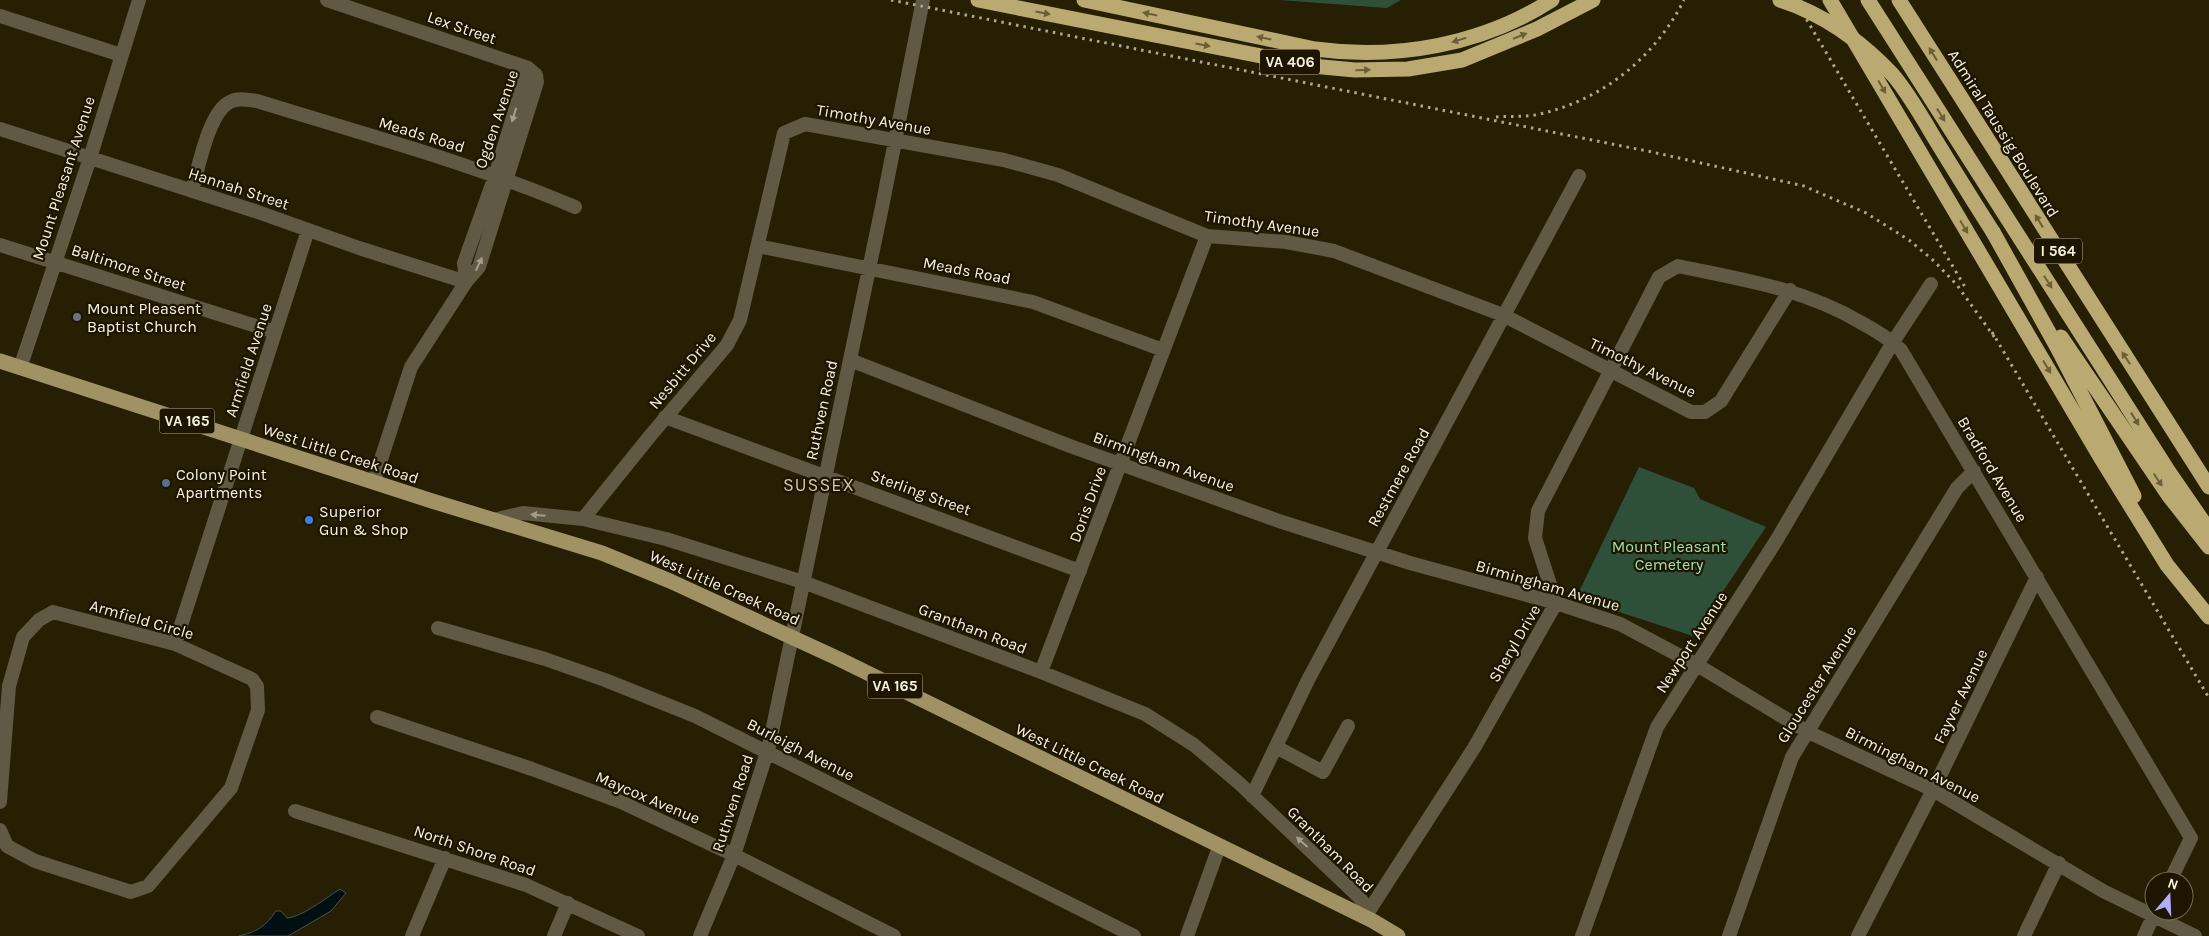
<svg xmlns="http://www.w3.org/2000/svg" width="2209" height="936" font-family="Karla,sans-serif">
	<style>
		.green { fill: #2f5038 }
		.water { fill: #000f12; stroke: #4a5350 }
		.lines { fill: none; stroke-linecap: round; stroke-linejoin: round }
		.minor { stroke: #605943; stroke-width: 14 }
		.major { stroke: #a09264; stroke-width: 15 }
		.highway { stroke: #baa971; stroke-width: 15 }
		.rail { stroke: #aea995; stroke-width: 3; stroke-dasharray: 2.5 5; stroke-linecap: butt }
		.highway-bridge { stroke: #baa971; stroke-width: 15 }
		.oneway { fill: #6c5f38 }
		.oneway2 { fill: #a49e8b }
		.worship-dot { fill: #6b7280; stroke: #1d1500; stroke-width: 2 }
		.service-dot { fill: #5c6f8a; stroke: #1d1500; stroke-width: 2 }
		.shop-dot { fill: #3f7fe0; stroke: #1d1500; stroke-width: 2 }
		.labels { text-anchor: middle; stroke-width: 4.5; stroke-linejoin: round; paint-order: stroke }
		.shield { fill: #1d1500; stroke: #b5b09e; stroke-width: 1 }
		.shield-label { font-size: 15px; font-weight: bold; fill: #f6f2e2 }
		.street-label { font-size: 16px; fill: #f6f2e2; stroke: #1d1500 }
		.poi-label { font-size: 16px; fill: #f6f2e2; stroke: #1d1500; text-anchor: start }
		.park-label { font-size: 16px; fill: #98e2ab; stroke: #1d1500 }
		.neighbourhood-label { font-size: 18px; letter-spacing: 1px; fill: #d2c8aa; stroke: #1d1500 }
	</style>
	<rect width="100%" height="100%" fill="#261f04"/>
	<!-- green -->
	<path class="green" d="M 1279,0 L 1401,0 L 1387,8 Z
		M 1639,467 L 1694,488 L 1700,499 L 1766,527 L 1693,636 L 1576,598 Z"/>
	<!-- water -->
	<path class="water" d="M 340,889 L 346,893 L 331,911 L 288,936 L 239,936 C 257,932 266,926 276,911 L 281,911 L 287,918 C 302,917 326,898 340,889 Z"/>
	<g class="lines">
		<!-- minor -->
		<path class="minor" d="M 327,0 L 528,68 L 536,75 L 537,82 L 479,267 L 466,282 L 464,263 L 495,176 L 528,68
			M 0,16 L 121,55
			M 0,129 L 255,211 L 359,248 L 466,282 L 411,367 L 374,481
			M 192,191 C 198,169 209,111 230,102 C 238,97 248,100 257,101 C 363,134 472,163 575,207
			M 0,245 L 275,332
			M 758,246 L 1033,302 L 1163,350
			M 850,360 L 1070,446 L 1279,521 L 1410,563 L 1556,603 L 1620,624 L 1697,665 L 1808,732 L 1933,790 L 2103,891 L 2195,936
			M 20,368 L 90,158 L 139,0
			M 665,417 L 1080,571
			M 583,519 L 650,436 L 727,345 L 740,320 L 784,133 L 805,124 L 1004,160 L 1058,175 L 1207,236 L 1286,242 L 1334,251 L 1503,315 L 1691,412 L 1705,412 L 1721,401 L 1790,290
			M 493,520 L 523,513 L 583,519 L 666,539 L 803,582 L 1041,672 L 1145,714 L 1194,745 L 1239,783 L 1360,898 L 1365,906 L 1365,917
			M 438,628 L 545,659 L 605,680 L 695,716 L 1134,936
			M 175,644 L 308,230
			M 1041,672 L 1207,236
			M 377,717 L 532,769 L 621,802 L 734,855 L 894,936
			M 1276,747 L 1323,772 L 1348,726
			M 1252,796 L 1308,680 L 1579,176
			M 0,802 L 9,686 L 23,637 L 39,620 L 53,612 L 175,644 L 252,679 L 257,686 L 258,710 L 231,788 L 148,886 L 131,892 L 35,861 L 7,846 L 0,830
			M 295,811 L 526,885 L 638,936
			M 1365,917 L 1474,748 L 1556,603 L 1535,538 L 1538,511 L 1659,277 L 1678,266 C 1743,280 1802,288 1860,322 C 1875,330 1889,338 1901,350 L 2191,838 L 2170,881
			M 412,936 L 445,858
			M 554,936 L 568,903
			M 700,936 L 734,855 L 769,746 L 882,207 L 923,0
			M 1187,936 L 1219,847
			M 1582,936 L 1657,727 L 1776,541 L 1893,342 L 1931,284
			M 1729,936 L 1792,757 L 1957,488 L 1974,471
			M 1858,936 L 1933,790 L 2037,577
			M 2024,936 L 2059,863
			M 2144,936 L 2156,911"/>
		<!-- major -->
		<path class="major" d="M 0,361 L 432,501 L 602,553 L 670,581 L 839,659 L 1373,921 L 1398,936"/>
		<!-- highway -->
		<path class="highway" d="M 978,0 L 1312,66 L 1355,70 L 1408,69 L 1462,60 L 1537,29 L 1593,0
			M 1084,0 L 1315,49 C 1396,60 1482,45 1552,0
			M 1830,0 L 2102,460 L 2167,565 L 2209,617
			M 1868,0 L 2169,472 L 2209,530
			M 1899,0 L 2209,487
			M 1993,232 L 2057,347 L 2134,496
			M 2061,337 L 2169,496 L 2209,547"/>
		<!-- rail -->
		<path class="rail" d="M 891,0 L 1652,152 L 1804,186 L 1866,213 L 1909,240 L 1934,261 L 1957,285 L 1995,338
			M 1795,0 L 1965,287
			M 1496,117 C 1509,116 1522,117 1535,115 C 1600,102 1654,59 1684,0
			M 1992,332 L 2209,698"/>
		<!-- highway-bridge -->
		<path class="highway-bridge" d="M 1780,0 C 1823,14 1862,42 1893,75 C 1909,94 1922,117 1935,139 C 1954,170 1973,201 1993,232"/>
	</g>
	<!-- one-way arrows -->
	<defs><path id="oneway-solid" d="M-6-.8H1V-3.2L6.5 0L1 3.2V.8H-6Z" transform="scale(1.25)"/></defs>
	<g class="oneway">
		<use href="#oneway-solid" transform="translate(1043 13) rotate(11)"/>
		<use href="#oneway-solid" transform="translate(1150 14) rotate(-168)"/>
		<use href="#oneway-solid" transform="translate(1520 36) rotate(-22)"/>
		<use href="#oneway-solid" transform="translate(1264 38) rotate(-168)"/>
		<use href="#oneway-solid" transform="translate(1459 40) rotate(163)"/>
		<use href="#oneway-solid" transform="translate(1203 45) rotate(11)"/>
		<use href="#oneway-solid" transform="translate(1933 54) rotate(-122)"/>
		<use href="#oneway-solid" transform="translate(1363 70) rotate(-1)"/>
		<use href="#oneway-solid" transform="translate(1882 87) rotate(60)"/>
		<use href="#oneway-solid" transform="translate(1941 115) rotate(58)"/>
		<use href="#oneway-solid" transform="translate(2039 221) rotate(-122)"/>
		<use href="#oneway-solid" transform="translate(1964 227) rotate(59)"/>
		<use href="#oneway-solid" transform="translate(2048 282) rotate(57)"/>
		<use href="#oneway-solid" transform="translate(2126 358) rotate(-123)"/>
		<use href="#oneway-solid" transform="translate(2047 367) rotate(59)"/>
		<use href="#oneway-solid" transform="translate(2135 419) rotate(58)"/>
		<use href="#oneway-solid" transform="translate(2158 480) rotate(56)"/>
	</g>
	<g class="oneway2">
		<use href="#oneway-solid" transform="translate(514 115) rotate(107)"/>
		<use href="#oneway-solid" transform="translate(479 264) rotate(-65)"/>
		<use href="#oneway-solid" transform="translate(538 515) rotate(-175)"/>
		<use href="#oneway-solid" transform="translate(1302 842) rotate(-138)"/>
	</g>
	<!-- markers -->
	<circle class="worship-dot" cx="77" cy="317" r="5"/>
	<circle class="service-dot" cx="166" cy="483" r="5"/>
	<circle class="shop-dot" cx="309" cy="520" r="5"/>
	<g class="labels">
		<!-- shield labels -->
		<g class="shield">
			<rect x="1260" y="49.5" width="60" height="25" rx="4"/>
			<rect x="2034" y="238.5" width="48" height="25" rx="4"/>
			<rect x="159.5" y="408.5" width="55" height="25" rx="4"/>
			<rect x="867.5" y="673.5" width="55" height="25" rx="4"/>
		</g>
		<g class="shield-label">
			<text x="1290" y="67">VA 406</text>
			<text x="2058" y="256">I 564</text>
			<text x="187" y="426">VA 165</text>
			<text x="895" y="691">VA 165</text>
		</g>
		<!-- street labels -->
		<g class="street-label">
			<text transform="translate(462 27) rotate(19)" y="6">Lex Street</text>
			<text transform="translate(496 119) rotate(-71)" y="6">Ogden Avenue</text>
			<text transform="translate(874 119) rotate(10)" y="6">Timothy Avenue</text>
			<text transform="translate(2004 133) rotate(58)" y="6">Admiral Taussig Boulevard</text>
			<text transform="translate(422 134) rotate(17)" y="6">Meads Road</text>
			<text transform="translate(63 178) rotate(-72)" y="6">Mount Pleasant Avenue</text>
			<text transform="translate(239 188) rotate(18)" y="6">Hannah Street</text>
			<text transform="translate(1262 223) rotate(8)" y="6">Timothy Avenue</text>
			<text transform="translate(129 267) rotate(18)" y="6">Baltimore Street</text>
			<text transform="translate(967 270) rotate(11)" y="6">Meads Road</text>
			<text transform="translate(248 360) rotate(-72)" y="6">Armfield Avenue</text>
			<text transform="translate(1643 367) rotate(26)" y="6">Timothy Avenue</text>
			<text transform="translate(682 370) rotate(-50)" y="6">Nesbitt Drive</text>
			<text transform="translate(821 410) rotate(-78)" y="6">Ruthven Road</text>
			<text transform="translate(341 453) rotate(18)" y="6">West Little Creek Road</text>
			<text transform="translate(1164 461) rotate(20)" y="6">Birmingham Avenue</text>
			<text transform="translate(1993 469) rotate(59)" y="6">Bradford Avenue</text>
			<text transform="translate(1398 477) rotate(-61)" y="6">Restmere Road</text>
			<text transform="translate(921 492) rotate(20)" y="6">Sterling Street</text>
			<text transform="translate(1087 504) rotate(-70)" y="6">Doris Drive</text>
			<text transform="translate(1548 585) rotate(16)" y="6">Birmingham Avenue</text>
			<text transform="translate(725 587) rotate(24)" y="6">West Little Creek Road</text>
			<text transform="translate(142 619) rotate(16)" y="6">Armfield Circle</text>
			<text transform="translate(973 628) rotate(21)" y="6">Grantham Road</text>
			<text transform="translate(1691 642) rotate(-57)" y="6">Newport Avenue</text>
			<text transform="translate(1514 643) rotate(-60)" y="6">Sheryl Drive</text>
			<text transform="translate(1816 684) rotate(-58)" y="6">Gloucester Avenue</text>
			<text transform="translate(1960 696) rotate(-64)" y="6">Fayver Avenue</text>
			<text transform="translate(801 749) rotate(27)" y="6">Burleigh Avenue</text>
			<text transform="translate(1090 763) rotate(26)" y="6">West Little Creek Road</text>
			<text transform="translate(1913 764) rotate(27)" y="6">Birmingham Avenue</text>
			<text transform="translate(648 797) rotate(23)" y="6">Maycox Avenue</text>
			<text transform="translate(732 803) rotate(-72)" y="6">Ruthven Road</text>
			<text transform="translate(1331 849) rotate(45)" y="6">Grantham Road</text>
			<text transform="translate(475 850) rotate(19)" y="6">North Shore Road</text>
		</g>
		<!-- poi labels -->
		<g class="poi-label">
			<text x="87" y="314">Mount Pleasent<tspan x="87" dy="18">Baptist Church</tspan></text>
			<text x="176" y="480">Colony Point<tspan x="176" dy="18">Apartments</tspan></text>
			<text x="319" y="517">Superior<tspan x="319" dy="18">Gun &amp; Shop</tspan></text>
		</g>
		<!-- park labels -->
		<g class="park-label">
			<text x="1669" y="552">Mount Pleasant<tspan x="1669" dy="18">Cemetery</tspan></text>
		</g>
		<!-- neighbourhood labels -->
		<g class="neighbourhood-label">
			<text x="819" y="491">SUSSEX</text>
		</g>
	</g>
	<!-- north arrow -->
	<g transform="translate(2169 896) rotate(19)"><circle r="24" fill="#1d1500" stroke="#746d5a"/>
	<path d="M0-4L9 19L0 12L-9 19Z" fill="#b2adf9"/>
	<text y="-8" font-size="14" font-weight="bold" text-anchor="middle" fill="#f6f2e2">N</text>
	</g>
</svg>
